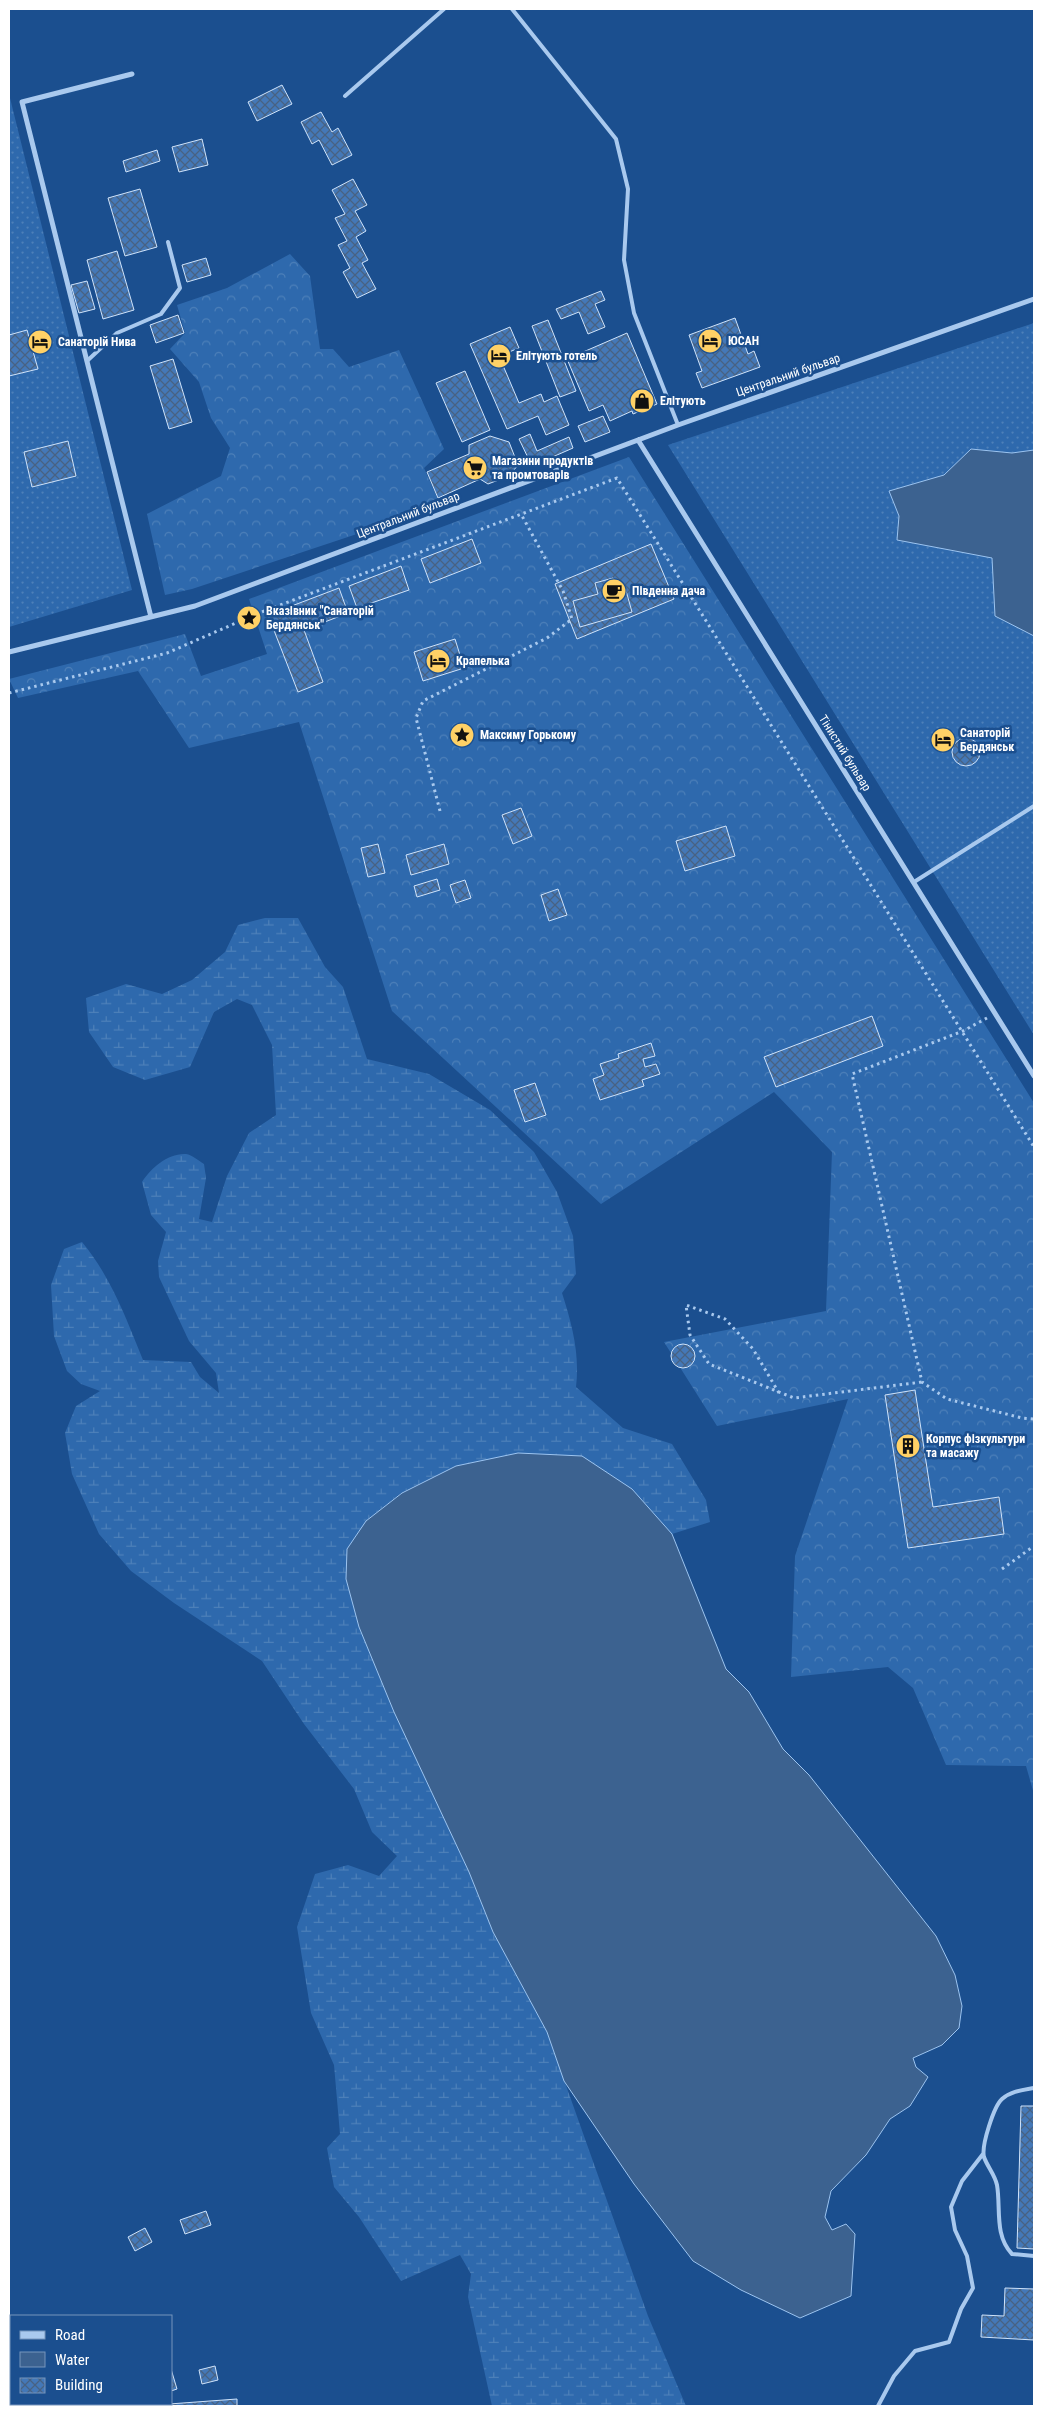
<svg xmlns="http://www.w3.org/2000/svg" width="1043" height="2415" font-family="'Roboto Condensed',sans-serif">
	<style>
		.grass { fill: url(#grass-dots) }
		.forest { fill: url(#forest-crowns) }
		.wetland { fill: url(#wetland-marsh) }
		.water { fill: #3c6290; stroke: #9cc4f0 }
		.building { fill: url(#building-cross-hatch); stroke: #cfe3fa }
		.lines { fill: none; stroke-linecap: round; stroke-linejoin: round }
		.path { stroke: #a9c9ee; stroke-width: 3; stroke-dasharray: 2.5 4; stroke-linecap: butt }
		.service { stroke: #a9c9ee; stroke-width: 4 }
		.minor { stroke: #a9c9ee; stroke-width: 5 }
		.labels { text-anchor: middle; stroke-width: 5; stroke-linejoin: round; paint-order: stroke }
		.poi-label { font-size: 12px; font-weight: bold; fill: #fff; stroke: #1b4f8f; text-anchor: start }
		.street-label { font-size: 12px; fill: #fff; stroke: #1b4f8f }
	</style>
	<defs>
		<pattern id="grass-dots" width="8" height="8" patternUnits="userSpaceOnUse" patternTransform="scale(1.25)"><rect width="8" height="8" fill="#2e69ad"/><path d="M2 2h.1M6 6h.1" fill="none" stroke="#4d80b9" stroke-width="1.8" stroke-linecap="round"/></pattern>
		<pattern id="forest-crowns" width="20" height="18" patternUnits="userSpaceOnUse" patternTransform="scale(1.25)"><rect width="20" height="18" fill="#2e69ad"/><path d="M2 6a3 3 0 1 1 6 0M12 15a3 3 0 1 1 6 0" fill="none" stroke="#4d80b9"/></pattern>
		<pattern id="wetland-marsh" width="20" height="14" patternUnits="userSpaceOnUse" patternTransform="scale(1.25)"><rect width="20" height="14" fill="#2e69ad"/><path d="M1 5h8M5 5V1M11 12h8M15 12V8" fill="none" stroke="#4d80b9"/></pattern>
		<pattern id="building-cross-hatch" width="8" height="8" patternUnits="userSpaceOnUse" patternTransform="scale(1.25)"><rect width="8" height="8" fill="#4478b7"/><path d="M0 0l8 8M0 8l8-8" fill="none" stroke="#486282"/></pattern>
	</defs>
	<rect width="100%" height="100%" fill="#1b4f8f"/>
	<!-- grass -->
	<path class="grass" d="M 9,94 L 132,590 L 9,627 Z
		M 1034,323 L 1034,1035 L 668,445 Z"/>
	<!-- forest -->
	<path class="forest" d="M 290,254 L 310,276 L 320,349 L 333,349 L 349,367 L 399,350 L 444,449 L 424,468 L 441,506 L 192,589 L 165,595 L 147,514 L 221,476 L 230,448 L 211,418 L 199,382 L 170,349 L 185,333 L 177,305 L 227,288 Z
		M 629,457 L 1034,1103 L 1034,1794 L 1026,1766 L 946,1765 L 913,1688 L 888,1667 L 791,1677 L 795,1556 L 848,1399 L 717,1426 L 664,1342 L 826,1311 L 832,1152 L 774,1092 L 601,1204 L 392,1011 L 299,722 L 189,748 L 138,671 L 18,698 L 9,679 L 185,634 L 201,676 L 267,654 L 249,599 Z"/>
	<!-- wetland -->
	<path class="wetland" d="M 265,918 L 298,918 L 325,967 L 343,987 L 367,1059 L 429,1074 L 490,1110 L 534,1152 L 557,1192 L 573,1236 L 576,1274 L 562,1293 C 572,1324 580,1354 576,1387 L 623,1428 L 672,1444 L 706,1500 L 710,1522 L 672,1534 L 632,1489 L 456,1466 L 401,1493 L 366,1521 L 469,1872 L 493,1932 L 547,2032 L 648,2316 L 686,2406 L 492,2406 L 468,2297 L 471,2274 L 460,2255 L 401,2281 L 359,2217 L 334,2187 L 327,2148 L 340,2134 L 334,2065 L 311,2013 L 297,1927 L 315,1874 L 348,1865 L 379,1876 L 397,1856 L 372,1832 L 354,1789 L 304,1724 L 262,1661 L 174,1603 L 131,1571 L 99,1534 L 72,1474 L 65,1433 L 76,1406 L 100,1391 L 81,1384 L 67,1371 L 54,1336 L 51,1285 L 64,1249 L 82,1242 C 111,1277 126,1318 143,1360 L 191,1362 L 200,1377 L 219,1393 L 216,1373 L 189,1341 L 159,1277 L 158,1261 L 166,1232 L 151,1215 L 142,1182 C 151,1168 168,1153 186,1154 C 192,1155 199,1161 204,1164 L 206,1178 L 199,1219 L 212,1222 L 227,1176 L 249,1133 L 276,1115 L 272,1045 L 252,1005 L 237,999 L 214,1012 L 190,1067 L 145,1080 L 113,1067 L 89,1032 L 86,998 L 126,984 L 162,994 L 192,980 L 225,952 L 238,925 Z"/>
	<!-- water -->
	<path class="water" d="M 971,449 L 1012,453 L 1034,450 L 1034,636 L 995,616 L 992,558 L 897,540 L 899,516 L 889,491 L 944,475 Z
		M 518,1453 L 582,1456 L 632,1489 L 672,1534 L 726,1669 L 749,1692 L 783,1749 L 809,1775 L 936,1936 L 955,1975 L 962,2006 L 959,2028 L 942,2045 L 913,2058 L 916,2067 L 928,2077 L 910,2106 L 890,2119 L 866,2155 L 831,2191 L 825,2217 L 832,2230 L 846,2224 L 855,2234 L 851,2296 L 800,2318 L 741,2290 L 693,2261 L 634,2184 L 564,2081 L 547,2032 L 493,1932 L 469,1872 L 394,1712 L 359,1627 L 346,1579 L 347,1549 L 366,1521 L 402,1493 L 456,1466 Z"/>
	<!-- building -->
	<path class="building" d="M 282,85 L 292,104 L 257,121 L 248,102 Z
		M 321,112 L 332,132 L 338,128 L 352,155 L 332,165 L 319,140 L 312,144 L 301,122 Z
		M 202,139 L 208,165 L 179,172 L 172,147 Z
		M 157,150 L 160,161 L 126,172 L 123,161 Z
		M 353,179 L 367,205 L 355,211 L 366,231 L 356,237 L 368,260 L 362,263 L 376,289 L 357,298 L 343,272 L 350,268 L 338,245 L 347,241 L 335,218 L 345,214 L 332,190 Z
		M 140,189 L 157,247 L 125,256 L 108,198 Z
		M 117,251 L 134,310 L 103,319 L 87,260 Z
		M 206,258 L 211,275 L 187,282 L 182,265 Z
		M 87,281 L 95,309 L 79,313 L 71,285 Z
		M 601,291 L 605,300 L 595,304 L 605,327 L 588,334 L 579,312 L 561,319 L 556,309 Z
		M 178,315 L 184,333 L 156,343 L 150,325 Z
		M 735,318 L 748,354 L 754,351 L 760,367 L 702,388 L 696,373 L 702,371 L 689,335 Z
		M 548,320 L 576,391 L 560,397 L 532,326 Z
		M 510,327 L 519,348 L 499,356 L 519,403 L 541,394 L 544,402 L 557,396 L 569,425 L 546,435 L 538,416 L 507,429 L 470,344 Z
		M 27,330 L 38,369 L 9,376 L 9,335 Z
		M 627,333 L 657,404 L 633,414 L 632,411 L 610,421 L 603,405 L 589,411 L 567,359 Z
		M 173,359 L 192,422 L 169,429 L 150,366 Z
		M 465,371 L 490,430 L 462,442 L 436,383 Z
		M 603,416 L 610,432 L 585,442 L 578,426 Z
		M 530,434 L 537,451 L 569,437 L 573,448 L 532,466 L 519,439 Z
		M 490,436 L 509,442 L 518,465 L 509,476 L 488,484 L 480,479 L 438,498 L 427,472 L 469,454 L 469,445 Z
		M 68,441 L 76,476 L 32,487 L 24,452 Z
		M 472,539 L 481,563 L 430,583 L 421,559 Z
		M 651,544 L 674,599 L 577,639 L 555,584 Z
		M 401,566 L 409,590 L 357,608 L 349,586 Z
		M 613,578 L 616,589 L 625,587 L 632,612 L 580,627 L 573,601 L 598,594 L 595,583 Z
		M 339,588 L 348,613 L 304,630 L 323,682 L 298,692 L 268,615 Z
		M 455,639 L 464,668 L 423,681 L 414,652 Z
		M952 752a14 14 0 1 1 28 0a14 14 0 1 1-28 0Z
		M 521,808 L 532,836 L 513,844 L 502,815 Z
		M 726,826 L 735,856 L 685,871 L 676,841 Z
		M 378,844 L 385,873 L 368,877 L 361,848 Z
		M 444,844 L 449,864 L 411,875 L 406,855 Z
		M 437,879 L 440,890 L 417,897 L 414,886 Z
		M 465,880 L 471,898 L 456,903 L 450,885 Z
		M 558,889 L 567,915 L 549,921 L 541,895 Z
		M 872,1016 L 883,1046 L 776,1087 L 764,1057 Z
		M 651,1043 L 655,1056 L 643,1059 L 645,1067 L 656,1064 L 660,1074 L 642,1080 L 644,1086 L 600,1100 L 593,1079 L 604,1075 L 600,1064 L 619,1058 L 618,1054 Z
		M 535,1083 L 546,1115 L 525,1122 L 514,1090 Z
		M671 1356a12 12 0 1 1 24 0a12 12 0 1 1-24 0Z
		M 915,1390 L 933,1507 L 999,1497 L 1004,1534 L 908,1548 L 885,1395 Z
		M 1021,2106 L 1034,2106 L 1034,2249 L 1017,2248 Z
		M 206,2211 L 211,2225 L 185,2234 L 180,2220 Z
		M 145,2228 L 152,2242 L 135,2251 L 128,2237 Z
		M 1005,2288 L 1034,2289 L 1034,2340 L 981,2337 L 982,2315 L 1004,2316 Z
		M 215,2366 L 218,2380 L 202,2384 L 199,2370 Z
		M 171,2369 L 177,2389 L 171,2391 Z
		M 237,2399 L 237,2406 L 142,2406 Z"/>
	<g class="lines">
		<!-- path -->
		<path class="path" d="M 9,693 L 167,653 L 259,613 L 617,478 L 1034,1147
			M 440,811 L 416,718 L 423,701 L 547,638 L 572,619 L 563,591 L 521,514
			M 987,1018 L 963,1031 L 852,1074 L 922,1382 L 947,1399 L 1022,1418 L 1034,1419
			M 779,1393 L 753,1349 L 725,1319 L 686,1305 L 690,1335 L 709,1364 L 794,1398 L 922,1382
			M 1002,1569 L 1034,1546"/>
		<!-- service -->
		<path class="service" d="M 512,9 L 616,139 L 628,189 L 624,260 L 634,313 L 678,425
			M 345,96 L 444,9
			M 87,361 L 117,333 L 161,314 L 180,288 L 168,242
			M 914,882 L 1034,806
			M 1034,2088 C 1023,2090 1011,2091 1002,2099 C 994,2106 981,2146 984,2157 C 987,2166 995,2175 997,2185 C 1001,2208 994,2235 1012,2254 L 1034,2256
			M 878,2406 L 894,2376 L 915,2351 L 949,2342 L 961,2309 L 973,2288 L 967,2256 L 955,2230 L 951,2207 L 962,2181 L 983,2154"/>
		<!-- minor -->
		<path class="minor" d="M 132,74 L 22,102 L 151,617
			M 638,440 L 1034,1076
			M 9,652 L 195,606 L 678,425 L 1034,299"/>
	</g>
	<!-- icons -->
	<defs>
		<symbol id="hotel-disc" viewBox="-11 -11 22 22"><circle r="9.5" fill="#ffd166" stroke="#1b4f8f"/><path d="M-6-4.5h1.5V1H6V5H4.5V3h-9V5H-6ZM-4 0a1.8 1.8 0 1 1 3.6 0ZM.5 0V-2.5h3Q6-2.5 6 0Z" fill="#111"/></symbol>
		<symbol id="shop-disc" viewBox="-11 -11 22 22"><circle r="9.5" fill="#ffd166" stroke="#1b4f8f"/><path d="M-5-2.5h2.3a2.7 3.5 0 0 1 5.4 0H5L5.5 6h-11ZM-1.5-2.5h3a1.5 2.3 0 0 0-3 0Z" fill="#111"/></symbol>
		<symbol id="supermarket-disc" viewBox="-11 -11 22 22"><circle r="9.5" fill="#ffd166" stroke="#1b4f8f"/><path d="M-6-5.5h2.5l.6 2H6L4.5 2H-2.5L-4.4-4H-6ZM-1.5 3.2a1.3 1.3 0 1 0 .1 0ZM3 3.2a1.3 1.3 0 1 0 .1 0Z" fill="#111"/></symbol>
		<symbol id="cafe-disc" viewBox="-11 -11 22 22"><circle r="9.5" fill="#ffd166" stroke="#1b4f8f"/><path d="M-5.5-4.5H6V0H3Q3 3.5 0 3.5H-2.5Q-5.5 3.5-5.5 0ZM3-3.2v2h1.7v-2ZM-6 4.5H4V6H-6Z" fill="#111"/></symbol>
		<symbol id="sight-disc" viewBox="-11 -11 22 22"><circle r="9.5" fill="#ffd166" stroke="#1b4f8f"/><path d="M0-6L1.8-2.2L6-1.7L2.9 1.2L3.7 5.4L0 3.3L-3.7 5.4L-2.9 1.2L-6-1.7L-1.8-2.2Z" fill="#111"/></symbol>
		<symbol id="building-disc" viewBox="-11 -11 22 22"><circle r="9.5" fill="#ffd166" stroke="#1b4f8f"/><path d="M-4-6H4V6H1V3H-1V6H-4ZM-2.5-4.3h1.7v1.8h-1.7ZM.8-4.3h1.7v1.8H.8ZM-2.5-1h1.7V.8h-1.7ZM.8-1h1.7V.8H.8Z" fill="#111"/></symbol>
	</defs>
	<g fill-rule="evenodd">
		<use href="#hotel-disc" x="696" y="327" width="28" height="28"/>
		<use href="#hotel-disc" x="26" y="328" width="28" height="28"/>
		<use href="#hotel-disc" x="485" y="342" width="28" height="28"/>
		<use href="#shop-disc" x="628" y="387" width="28" height="28"/>
		<use href="#supermarket-disc" x="461" y="454" width="28" height="28"/>
		<use href="#cafe-disc" x="600" y="577" width="28" height="28"/>
		<use href="#sight-disc" x="235" y="604" width="28" height="28"/>
		<use href="#hotel-disc" x="424" y="647" width="28" height="28"/>
		<use href="#sight-disc" x="448" y="721" width="28" height="28"/>
		<use href="#hotel-disc" x="929" y="726" width="28" height="28"/>
		<use href="#building-disc" x="894" y="1432" width="28" height="28"/>
	</g>
	<g class="labels">
		<!-- poi labels -->
		<g class="poi-label">
			<text x="728" y="345">ЮСАН</text>
			<text x="58" y="346">Санаторій Нива</text>
			<text x="516" y="360">Елітують готель</text>
			<text x="660" y="405">Елітують</text>
			<text x="492" y="465">Магазини продуктів<tspan x="492" dy="14">та промтоварів</tspan></text>
			<text x="632" y="595">Південна дача</text>
			<text x="266" y="615">Вказівник "Санаторій<tspan x="266" dy="14">Бердянськ"</tspan></text>
			<text x="456" y="665">Крапелька</text>
			<text x="960" y="737">Санаторій<tspan x="960" dy="14">Бердянськ</tspan></text>
			<text x="480" y="739">Максиму Горькому</text>
			<text x="926" y="1443">Корпус фізкультури<tspan x="926" dy="14">та масажу</tspan></text>
		</g>
		<!-- street labels -->
		<g class="street-label">
			<text transform="translate(788 375) rotate(-19)" y="4">Центральний бульвар</text>
			<text transform="translate(408 515) rotate(-21)" y="4">Центральний бульвар</text>
			<text transform="translate(845 753) rotate(58)" y="4">Тінистий бульвар</text>
		</g>
	</g>
	<!-- border -->
	<rect width="1043" height="2415" fill="none" stroke="#ffffff" stroke-width="20"/>
	<!-- legend -->
	<rect x="10" y="2315" width="162" height="90" fill="#1b4f8f" stroke="#7695bc"/>
	<rect x="20" y="2331" width="25" height="8" fill="#a9c9ee" stroke="#7695bc"/>
	<text x="55" y="2340" font-size="15" fill="#ffffff">Road</text>
	<rect x="20" y="2352" width="25" height="15" fill="#3c6290" stroke="#7695bc"/>
	<text x="55" y="2365" font-size="15" fill="#ffffff">Water</text>
	<rect x="20" y="2378" width="25" height="15" fill="url(#building-cross-hatch)" stroke="#7695bc"/>
	<text x="55" y="2390" font-size="15" fill="#ffffff">Building</text>
</svg>
